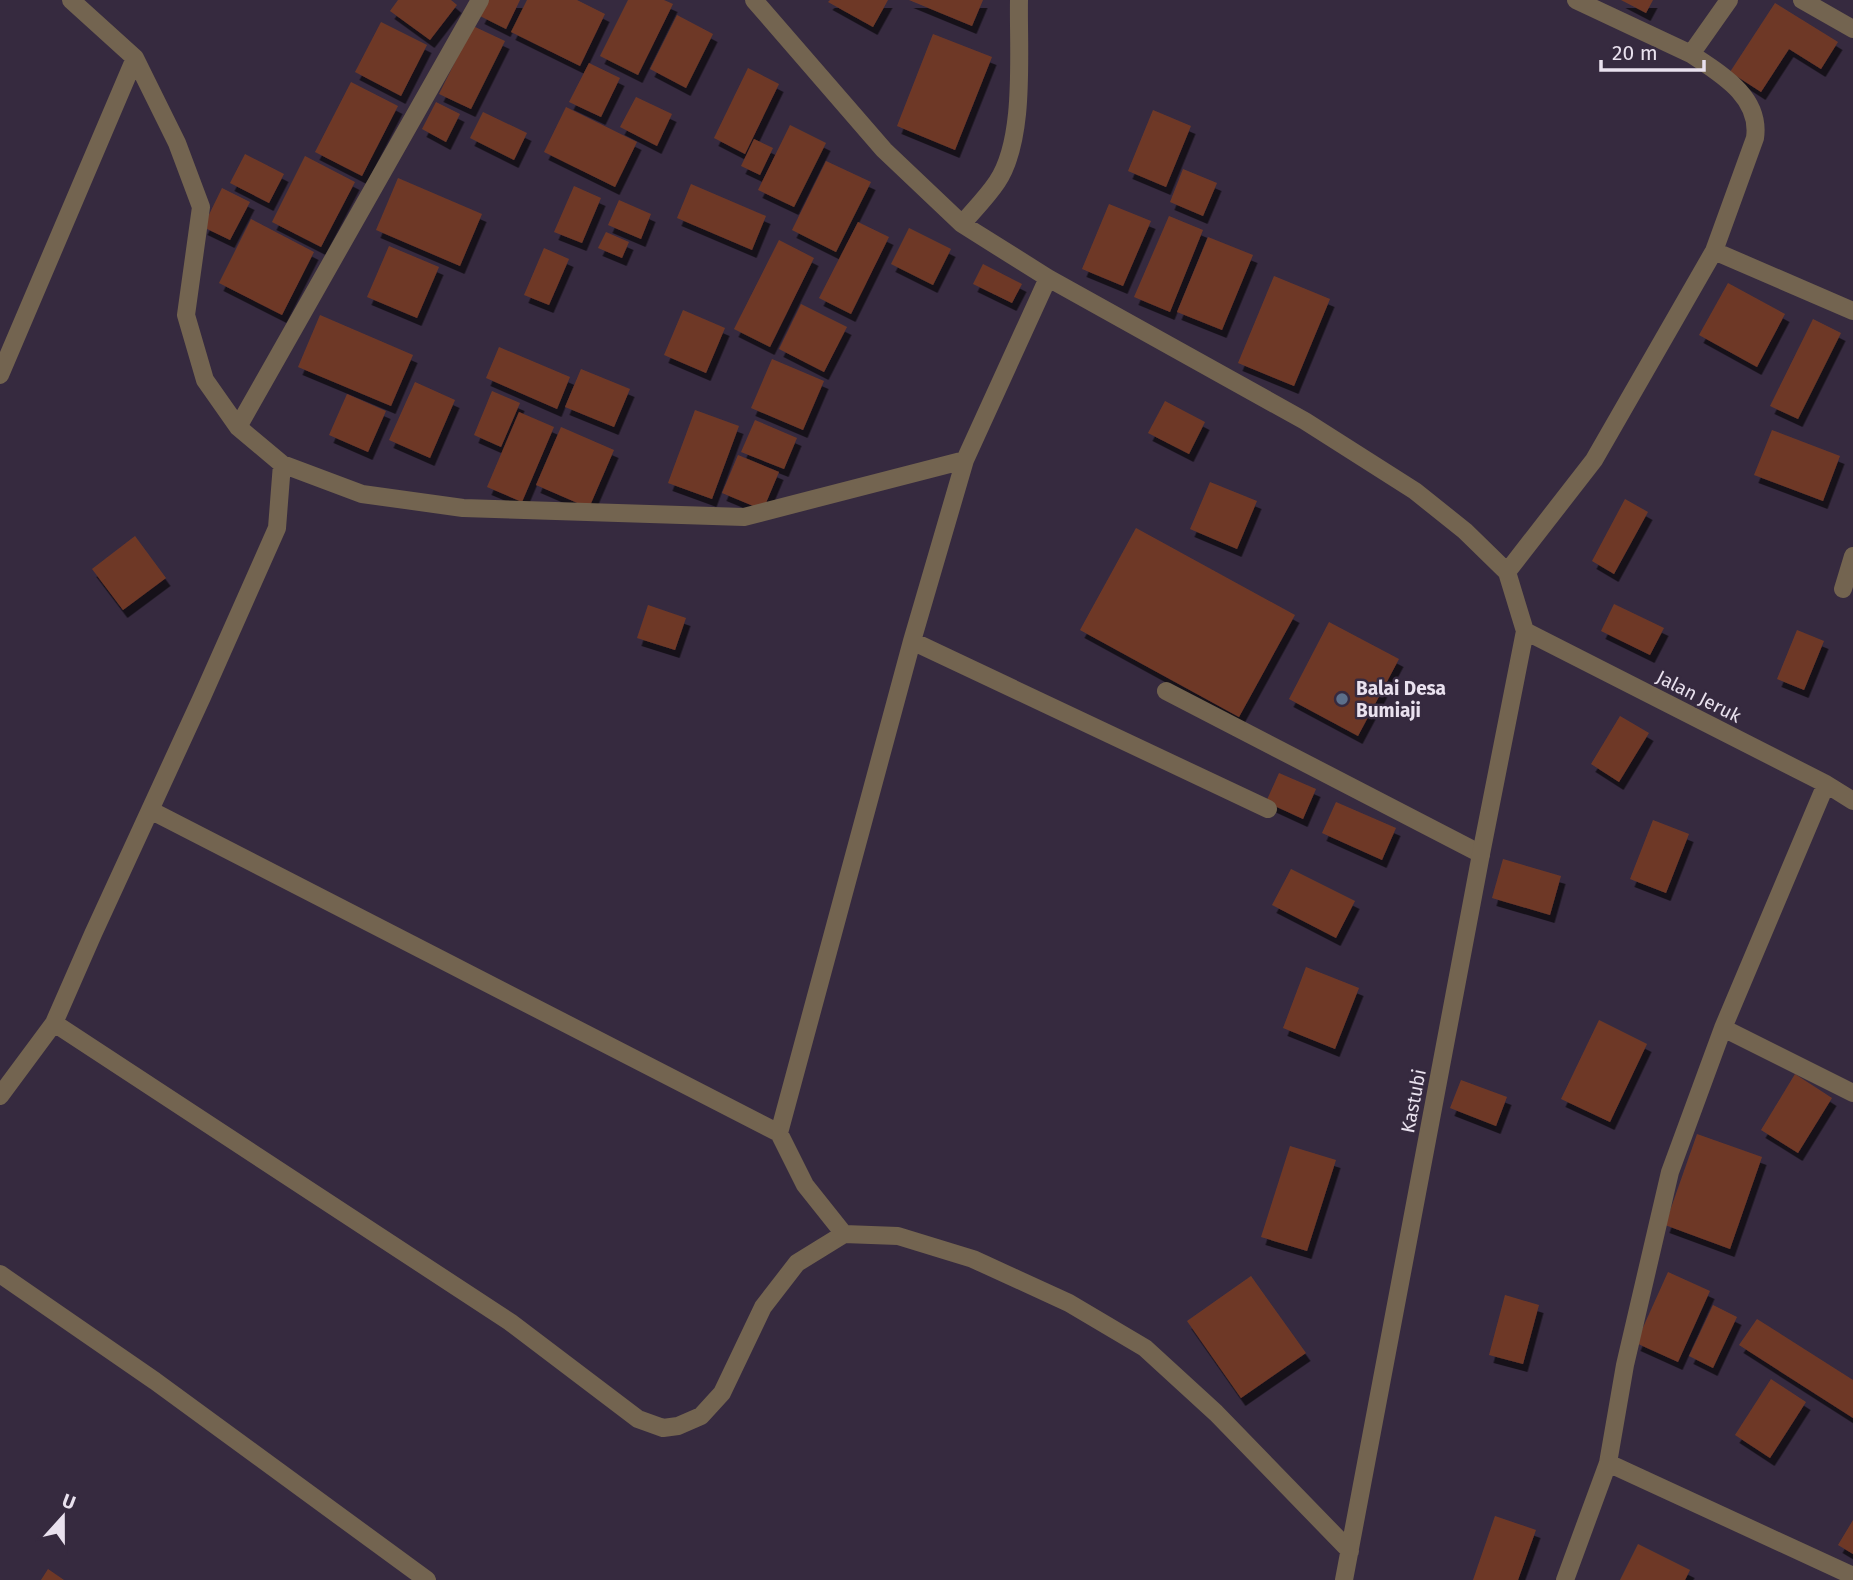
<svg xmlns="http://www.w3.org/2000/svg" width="1853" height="1580" font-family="'Fira Sans',sans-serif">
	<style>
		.building { fill: #6e3928; filter: url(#shadow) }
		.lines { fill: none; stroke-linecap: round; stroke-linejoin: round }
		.service { stroke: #736450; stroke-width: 18 }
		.minor { stroke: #736450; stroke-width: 18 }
		.service-dot { fill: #5c6f8a; stroke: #362a3f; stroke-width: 2.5 }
		.labels { text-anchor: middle; stroke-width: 5; stroke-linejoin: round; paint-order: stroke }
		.poi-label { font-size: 19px; font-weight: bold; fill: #e9e1ee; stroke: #362a3f; text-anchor: start }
		.street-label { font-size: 19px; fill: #e9e1ee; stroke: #362a3f }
	</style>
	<defs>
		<filter id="shadow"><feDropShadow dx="4.5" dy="8" stdDeviation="0" flood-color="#0009"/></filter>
	</defs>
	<rect width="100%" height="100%" fill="#362a3f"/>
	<!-- building -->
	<path class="building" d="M 398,0 L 451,0 L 457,5 L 430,40 L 390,11 Z
		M 488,0 L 520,0 L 506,29 L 480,16 Z
		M 527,0 L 577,0 L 605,14 L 580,66 L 511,32 Z
		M 628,0 L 664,0 L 673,4 L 638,75 L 600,56 Z
		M 830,0 L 888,0 L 873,27 L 828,2 Z
		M 909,0 L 983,0 L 972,26 Z
		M 1621,0 L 1653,0 L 1646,13 Z
		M 1775,3 L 1838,42 L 1821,69 L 1789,49 L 1761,92 L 1730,72 Z
		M 677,15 L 713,34 L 686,88 L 650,69 Z
		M 381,22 L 427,45 L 401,96 L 355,72 Z
		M 473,26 L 505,41 L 471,109 L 439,94 Z
		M 933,34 L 992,57 L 955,150 L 897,126 Z
		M 589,63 L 620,78 L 601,117 L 569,102 Z
		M 748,68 L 779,84 L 745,154 L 714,138 Z
		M 351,82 L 398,106 L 362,176 L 315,152 Z
		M 636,97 L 672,114 L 657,146 L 620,127 Z
		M 436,102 L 460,114 L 446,142 L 422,129 Z
		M 566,107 L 637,142 L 615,187 L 544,152 Z
		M 1153,110 L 1191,126 L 1166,187 L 1128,171 Z
		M 483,112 L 527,133 L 514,160 L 470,138 Z
		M 790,125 L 826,143 L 794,207 L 758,190 Z
		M 754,139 L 773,148 L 760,175 L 741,166 Z
		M 245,154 L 284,174 L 269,203 L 230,183 Z
		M 305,156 L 355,182 L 321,247 L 272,222 Z
		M 826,161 L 871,182 L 836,252 L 792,230 Z
		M 1183,169 L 1217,183 L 1203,216 L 1170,202 Z
		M 398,178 L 482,214 L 460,266 L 376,230 Z
		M 691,184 L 766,216 L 752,250 L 677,218 Z
		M 574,186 L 601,198 L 582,243 L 554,232 Z
		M 222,188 L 250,202 L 230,240 L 203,227 Z
		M 619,200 L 651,214 L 641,239 L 608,225 Z
		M 1109,204 L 1151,221 L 1123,286 L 1082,269 Z
		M 1169,216 L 1203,230 L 1170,312 L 1134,297 Z
		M 251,219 L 314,252 L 282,315 L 219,283 Z
		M 858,222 L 889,237 L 851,314 L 819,298 Z
		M 909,228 L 951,249 L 933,285 L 891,264 Z
		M 606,232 L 629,242 L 622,258 L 598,248 Z
		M 1208,237 L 1253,255 L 1222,330 L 1177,312 Z
		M 779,240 L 814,258 L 770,347 L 734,329 Z
		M 389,246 L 439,267 L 417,318 L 367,297 Z
		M 544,248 L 569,259 L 549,305 L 524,295 Z
		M 983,264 L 1022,284 L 1012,303 L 973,284 Z
		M 1274,276 L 1330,299 L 1294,386 L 1238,363 Z
		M 1728,283 L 1785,314 L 1757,367 L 1699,335 Z
		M 801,304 L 847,327 L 824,372 L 779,349 Z
		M 683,310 L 725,328 L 706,373 L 664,355 Z
		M 320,315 L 413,355 L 391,406 L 298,367 Z
		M 1813,319 L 1841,333 L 1798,419 L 1770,406 Z
		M 499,347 L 570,377 L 557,409 L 486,378 Z
		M 772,359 L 824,381 L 803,430 L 751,408 Z
		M 581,369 L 630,389 L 614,427 L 565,407 Z
		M 415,382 L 455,400 L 430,458 L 389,440 Z
		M 492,391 L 520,403 L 501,447 L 474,435 Z
		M 347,394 L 386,411 L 368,452 L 329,435 Z
		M 1165,401 L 1205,422 L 1189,454 L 1148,433 Z
		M 695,410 L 739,426 L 712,499 L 668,483 Z
		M 519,412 L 554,427 L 522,502 L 487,487 Z
		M 755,420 L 797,438 L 784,469 L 741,452 Z
		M 561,427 L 614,450 L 589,508 L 536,485 Z
		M 1772,430 L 1840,456 L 1823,501 L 1754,475 Z
		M 738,455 L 779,472 L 763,510 L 722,493 Z
		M 1210,482 L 1257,501 L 1237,549 L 1190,529 Z
		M 1625,499 L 1648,512 L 1614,574 L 1592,561 Z
		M 1136,528 L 1295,615 L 1239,717 L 1080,630 Z
		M 135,536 L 166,578 L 123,610 L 92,569 Z
		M 1614,604 L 1664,628 L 1650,655 L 1601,631 Z
		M 648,605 L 686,618 L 675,650 L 637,638 Z
		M 1329,622 L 1399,659 L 1358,736 L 1289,699 Z
		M 1797,630 L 1824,641 L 1804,690 L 1777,679 Z
		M 1620,716 L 1649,733 L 1619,782 L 1591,764 Z
		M 1279,773 L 1316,789 L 1303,819 L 1266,802 Z
		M 1336,802 L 1396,828 L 1382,860 L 1322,833 Z
		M 1653,820 L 1689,834 L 1666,893 L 1630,879 Z
		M 1503,859 L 1561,876 L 1550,915 L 1492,898 Z
		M 1291,869 L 1355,901 L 1336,938 L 1272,905 Z
		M 1306,967 L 1359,988 L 1335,1049 L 1283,1028 Z
		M 1599,1020 L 1647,1044 L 1610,1122 L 1561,1099 Z
		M 1795,1074 L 1832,1098 L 1798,1153 L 1761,1130 Z
		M 1461,1080 L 1507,1097 L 1496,1126 L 1450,1108 Z
		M 1697,1134 L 1762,1157 L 1730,1249 L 1665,1225 Z
		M 1290,1146 L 1336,1160 L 1307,1251 L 1261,1237 Z
		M 1668,1272 L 1710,1291 L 1678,1362 L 1636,1343 Z
		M 1251,1276 L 1306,1353 L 1241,1398 L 1187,1321 Z
		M 1505,1295 L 1539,1305 L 1523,1364 L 1489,1355 Z
		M 1713,1305 L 1737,1317 L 1713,1368 L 1689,1356 Z
		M 1757,1319 L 1853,1380 L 1853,1418 L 1739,1345 Z
		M 1771,1379 L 1806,1402 L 1770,1458 L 1735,1435 Z
		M 1495,1516 L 1536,1530 L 1518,1580 L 1473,1580 Z
		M 1853,1520 L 1853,1554 L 1838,1545 Z
		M 1638,1544 L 1690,1570 L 1685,1580 L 1620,1580 Z
		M 48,1569 L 64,1580 L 41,1580 Z"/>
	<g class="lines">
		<!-- service -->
		<path class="service" d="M 1166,691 L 1481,854"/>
		<!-- minor -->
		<path class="minor" d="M 71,0 L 135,58 L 177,143 L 201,207 L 186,315 L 205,380 L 238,427 L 282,464 L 362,494 L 463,508 L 744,517 L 965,460 L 1048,278
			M 754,0 L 884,150 L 962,224 L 1048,278 L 1305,421 L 1415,491 L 1465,531 L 1507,572 L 1525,631 L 1481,854 L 1344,1580
			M 1576,0 L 1691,54
			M 1802,0 L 1853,29
			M 962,224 C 973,211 987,197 997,182 C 1026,139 1018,52 1019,0
			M 1714,251 L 1755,138 C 1761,97 1721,74 1691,54 L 1729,0
			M 0,375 L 135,58
			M 238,427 L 480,0
			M 965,460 L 912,641 L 779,1133 L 805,1185 L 844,1234 L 898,1236 L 973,1259 L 1069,1303 L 1145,1348 L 1216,1413 L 1350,1551
			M 1507,572 L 1594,460 L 1714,251 L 1853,311
			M 1843,589 L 1853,556
			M 1525,631 L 1826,784 L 1853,801
			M 912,641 L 1268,809
			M 1826,784 L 1723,1028 L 1670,1172 L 1625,1365 L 1608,1463 L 1853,1576
			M 150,810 L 779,1133
			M 54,1023 L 510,1322 L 638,1419 L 663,1428 L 678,1426 L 701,1416 L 722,1393 L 763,1307 L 797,1263 L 844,1234
			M 1723,1028 L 1853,1093
			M 0,1096 L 54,1023 L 93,934 L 202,697 L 277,528 L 282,464
			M 0,1274 L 155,1381 L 427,1580
			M 1565,1580 L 1608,1463"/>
	</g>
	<!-- markers -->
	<circle class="service-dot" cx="1342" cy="699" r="7"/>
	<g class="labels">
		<!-- poi labels -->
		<g class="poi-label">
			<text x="1356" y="695">Balai Desa<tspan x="1356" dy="22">Bumiaji</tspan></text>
		</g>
		<!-- street labels -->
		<g class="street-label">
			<text transform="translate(1699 696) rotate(27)" y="7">Jalan Jeruk</text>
			<text transform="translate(1413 1101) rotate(-79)" y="7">Kastubi</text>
		</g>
	</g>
	<!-- north arrow -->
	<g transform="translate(63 1517) rotate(21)" stroke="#362a3f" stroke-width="5" paint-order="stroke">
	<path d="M0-5L12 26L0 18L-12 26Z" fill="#e9e1ee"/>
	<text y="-10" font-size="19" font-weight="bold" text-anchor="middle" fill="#e9e1ee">U</text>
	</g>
	<!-- scale -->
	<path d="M1601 60v10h103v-10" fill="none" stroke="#e9e1ee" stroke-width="3.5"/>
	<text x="1612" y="60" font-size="21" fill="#e9e1ee" stroke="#362a3f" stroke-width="5" paint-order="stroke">20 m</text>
</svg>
